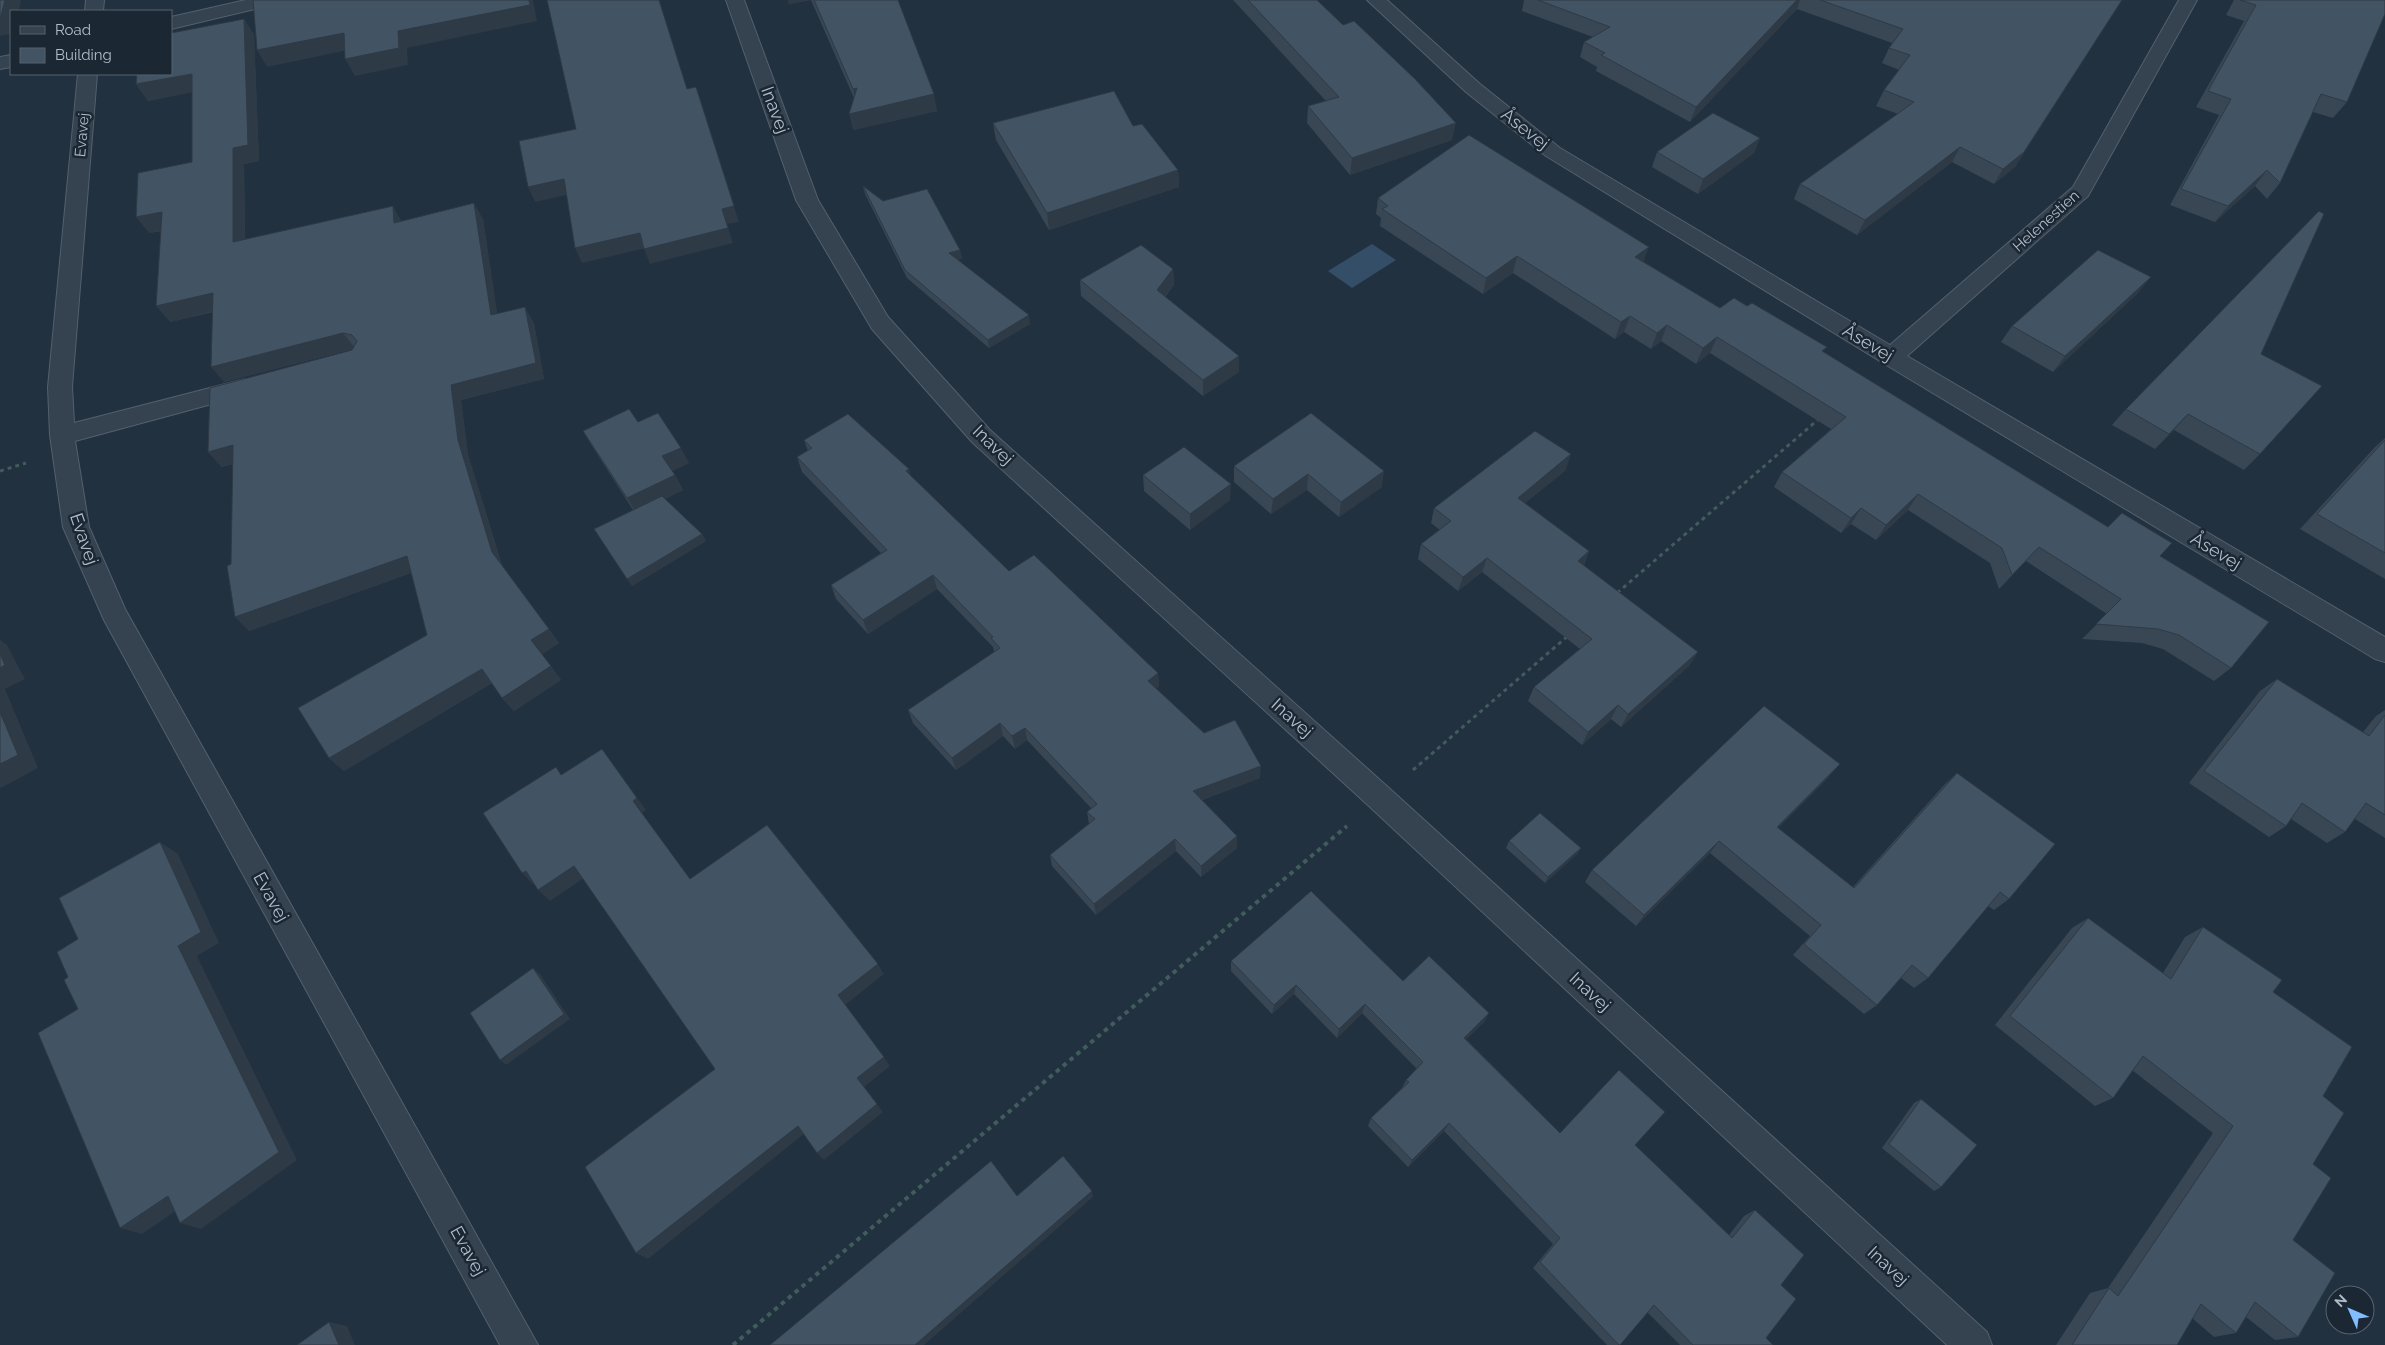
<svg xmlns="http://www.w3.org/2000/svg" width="2385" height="1345" font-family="Raleway,sans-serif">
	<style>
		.water { fill: #344e68 }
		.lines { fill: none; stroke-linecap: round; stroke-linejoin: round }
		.minor-casing { stroke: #54606d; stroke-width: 2 }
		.path-far1 { stroke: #415c5c; stroke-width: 3; stroke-dasharray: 4 4; stroke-linecap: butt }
		.path { stroke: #415c5c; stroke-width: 4; stroke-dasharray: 4.5 4.5; stroke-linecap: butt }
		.minor { fill: #35424f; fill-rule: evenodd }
		.wall { fill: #394755 }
		.shaded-wall { fill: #2e3a45 }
		.building { fill: #425363; stroke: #2e3a45 }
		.labels { text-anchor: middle; stroke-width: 5; stroke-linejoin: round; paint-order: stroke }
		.far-street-label { font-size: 15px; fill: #b1bdca; stroke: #1b2733 }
		.street-label { font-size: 18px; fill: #b1bdca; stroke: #1b2733 }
	</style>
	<rect width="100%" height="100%" fill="#21313f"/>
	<!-- water -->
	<path class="water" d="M 1372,244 L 1396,260 L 1352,288 L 1328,271 Z"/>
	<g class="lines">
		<defs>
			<path id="minor" d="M 86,0 L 104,0 L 103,11 L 85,11 Z
				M 246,0 L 279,0 L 276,4 L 171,29 L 171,17 Z
				M 726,0 L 744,0 L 818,200 L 888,317 L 990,430 L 1390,789 L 1987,1332 L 1992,1345 L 1947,1345 L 1370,807 L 972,442 L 872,329 L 796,200 Z
				M 1367,0 L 1387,0 L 1480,84 L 1560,148 L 1890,345 L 2073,187 L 2179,0 L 2197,0 L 2088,196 L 1907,356 L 2385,637 L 2385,662 L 2375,659 L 1883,363 L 1546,156 L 1466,92 Z
				M 11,55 L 11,67 L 0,69 L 0,57 Z
				M 78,74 L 97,74 L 72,387 L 74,423 L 245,379 L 253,381 L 257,387 L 253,393 L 245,395 L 75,441 L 89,527 L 125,609 L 538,1345 L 500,1345 L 104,620 L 63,527 L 50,435 L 48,387 Z"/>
		</defs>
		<!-- minor casing -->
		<use href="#minor" class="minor-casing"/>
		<!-- path-far1 -->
		<path class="path-far1" d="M 0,471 L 26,463
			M 1617,593 L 1820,418
			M 1413,770 L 1569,635"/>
		<!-- path -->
		<path class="path" d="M 733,1345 L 1347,826"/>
		<!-- minor -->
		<use href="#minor" class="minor"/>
	</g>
	<!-- wall -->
	<path class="wall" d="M 788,0 L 898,0 L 937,111 L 853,130 L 854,98 L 811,0 L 789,4 Z
		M 1233,0 L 1317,0 L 1452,140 L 1350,175 L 1307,123 L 1308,106 L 1326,101 Z
		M 1524,0 L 2122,0 L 2015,167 L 1994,184 L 1952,162 L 1857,235 L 1794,199 L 1800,184 L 1898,114 L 1876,106 L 1884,90 L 1899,70 L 1882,63 L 1889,48 L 1892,43 L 1797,9 L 1690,122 L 1596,71 L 1597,67 L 1580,57 L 1584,42 L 1593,37 L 1522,11 Z
		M 2234,0 L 2385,0 L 2347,102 L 2333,118 L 2313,112 L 2280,183 L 2267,199 L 2255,186 L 2215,222 L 2170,205 L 2219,115 L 2196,107 L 2244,21 L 2226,15 Z
		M 244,19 L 254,35 L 259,161 L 244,164 L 245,239 L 402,221 L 483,219 L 497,314 L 534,323 L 544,379 L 461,400 L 468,455 L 502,565 L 559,643 L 542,654 L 561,680 L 514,711 L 502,698 L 492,683 L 344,771 L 329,758 L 427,635 L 411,573 L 249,631 L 231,564 L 233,464 L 222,467 L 208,452 L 352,350 L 353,349 L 224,382 L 213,312 L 170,322 L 161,231 L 149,233 L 192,162 L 192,92 L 148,101 L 136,84 Z
		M 993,123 L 1133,126 L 1178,170 L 1179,187 L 1049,230 L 996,140 Z
		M 1760,138 L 1754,153 L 1698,194 L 1652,167 L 1657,152 Z
		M 863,186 L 883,201 L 960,250 L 962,258 L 958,260 L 1030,324 L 989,348 L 907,278 L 865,194 Z
		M 1378,198 L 1644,262 L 1720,308 L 1824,353 L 2108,527 L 2160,556 L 2231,668 L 2214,681 L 2163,649 L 2142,643 L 2082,639 L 2107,614 L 2026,561 L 1999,589 L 1990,563 L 1908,510 L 1876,540 L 1851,524 L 1841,533 L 1774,487 L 1782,472 L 1831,429 L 1710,353 L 1696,364 L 1661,341 L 1651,349 L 1624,332 L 1615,339 L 1513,273 L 1483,294 L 1380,226 L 1381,218 L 1376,214 Z
		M 1173,269 L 1174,285 L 1165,297 L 1239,372 L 1203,396 L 1081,296 L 1080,280 Z
		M 2138,293 L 2053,372 L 2001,342 L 2012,326 Z
		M 2261,354 L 2260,454 L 2244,470 L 2174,430 L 2155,449 L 2112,425 L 2126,409 Z
		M 1311,413 L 1382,487 L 1339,517 L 1307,490 L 1271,514 L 1234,482 L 1234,466 Z
		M 638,422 L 689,463 L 672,471 L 675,475 L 683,490 L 665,499 L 702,534 L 706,541 L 632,586 L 599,536 L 633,510 L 592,446 L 583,431 Z
		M 2385,438 L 2385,579 L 2300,529 L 2375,447 Z
		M 804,440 L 911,476 L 1009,571 L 1158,673 L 1159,687 L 1156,688 L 1204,733 L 1260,778 L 1202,800 L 1237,836 L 1237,848 L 1201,877 L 1176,851 L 1096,915 L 1052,866 L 1050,855 L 1089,824 L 1087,812 L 1091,808 L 1027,740 L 1015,749 L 1003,736 L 956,770 L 913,723 L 908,710 L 994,652 L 993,647 L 937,589 L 868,634 L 836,599 L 831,585 L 881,553 L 802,472 L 797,457 L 808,451 Z
		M 1566,470 L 1525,503 L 1589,551 L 1584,565 L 1690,665 L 1621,727 L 1611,719 L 1582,745 L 1528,701 L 1534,687 L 1580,649 L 1482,572 L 1458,591 L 1418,559 L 1421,544 L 1440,530 L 1431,523 L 1434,508 Z
		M 1143,475 L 1230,500 L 1190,530 L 1144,491 Z
		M 2277,679 L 2363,732 L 2376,716 L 2385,710 L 2385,838 L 2355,819 L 2345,832 L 2327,843 L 2291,819 L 2286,826 L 2269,837 L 2189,783 L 2260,691 Z
		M 1957,773 L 2009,899 L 1994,910 L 1988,906 L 1928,978 L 1914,988 L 1901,978 L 1877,1005 L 1864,1014 L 1793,955 L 1810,936 L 1710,853 L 1636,926 L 1585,882 L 1592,870 L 1829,777 L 1778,828 L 1853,887 L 1944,785 Z
		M 1509,841 L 1581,848 L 1577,854 L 1545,883 L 1506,848 Z
		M 2088,918 L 2163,973 L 2185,937 L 2203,927 L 2273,992 L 2323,1096 L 2313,1164 L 2293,1240 L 2298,1337 L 2275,1340 L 2246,1317 L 2236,1333 L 2214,1337 L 2192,1318 L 2177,1345 L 2056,1345 L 2090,1293 L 2108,1288 L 2213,1133 L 2132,1070 L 2113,1098 L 2095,1106 L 1995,1025 L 2072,928 Z
		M 1231,961 L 1403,981 L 1489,1013 L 1484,1022 L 1466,1039 L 1560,1133 L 1635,1145 L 1729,1235 L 1744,1216 L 1755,1210 L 1781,1285 L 1766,1338 L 1773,1345 L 1680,1345 L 1647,1312 L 1620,1345 L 1607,1345 L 1533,1268 L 1553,1244 L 1444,1131 L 1408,1167 L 1368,1126 L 1371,1118 L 1402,1088 L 1406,1080 L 1417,1069 L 1362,1013 L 1337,1038 L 1294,994 L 1272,1014 L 1231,971 Z
		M 1921,1099 L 1941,1187 L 1934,1191 L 1882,1148 L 1914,1103 Z"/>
	<!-- shaded-wall -->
	<path class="shaded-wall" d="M 5,0 L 21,0 L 19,11 L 11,11 L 11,34 L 0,36 L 0,17 Z
		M 529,0 L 533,0 L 537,21 L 407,48 L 408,65 L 355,76 L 345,59 L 398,31 Z
		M 788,0 L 811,0 L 789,4 Z
		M 1797,0 L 1800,0 L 1797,9 L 1690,122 L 1696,107 Z
		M 2122,0 L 2015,167 L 1994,184 L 2003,169 Z
		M 244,19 L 254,35 L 259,161 L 244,164 L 245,258 L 233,242 L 233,148 Z
		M 344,33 L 353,49 L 267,67 L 257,50 Z
		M 192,74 L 204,90 L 148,101 L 136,84 Z
		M 696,87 L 739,222 L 727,224 L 733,243 L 650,264 L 644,249 L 722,209 Z
		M 857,88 L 857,105 L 853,89 Z
		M 934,94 L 937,111 L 853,130 L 849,114 Z
		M 1456,123 L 1452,140 L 1350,175 L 1352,158 Z
		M 1760,138 L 1754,153 L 1698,194 L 1703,179 Z
		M 1960,147 L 1952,162 L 1857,235 L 1865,220 Z
		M 1178,170 L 1179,187 L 1049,230 L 1047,213 Z
		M 2267,170 L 2255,186 L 2215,222 L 2228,206 Z
		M 564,179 L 571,194 L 535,202 L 528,187 Z
		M 474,203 L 483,219 L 500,331 L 491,315 Z
		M 393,206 L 402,222 L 394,223 Z
		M 162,212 L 175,228 L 149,233 L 136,217 Z
		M 640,233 L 646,248 L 582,263 L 575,248 Z
		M 1649,247 L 1643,263 L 1635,257 Z
		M 960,250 L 962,258 L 951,262 L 949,253 Z
		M 1517,256 L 1513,273 L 1483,294 L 1486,278 Z
		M 1173,269 L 1174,285 L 1157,306 L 1157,290 Z
		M 2151,277 L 2138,293 L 2053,372 L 2065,356 Z
		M 213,293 L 226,308 L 170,322 L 156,306 Z
		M 525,307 L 534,323 L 544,379 L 461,400 L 468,455 L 502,566 L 492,552 L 458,440 L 451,385 Z
		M 1029,315 L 1030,324 L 989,348 L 988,340 Z
		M 1630,316 L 1624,332 L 1615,339 L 1621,322 Z
		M 1667,325 L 1661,341 L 1651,349 L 1657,333 Z
		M 343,333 L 355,348 L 224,382 L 211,367 Z
		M 1717,337 L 1710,353 L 1696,364 L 1703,348 Z
		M 1239,356 L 1239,372 L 1203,396 L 1203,380 Z
		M 2188,414 L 2174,430 L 2155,449 L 2169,434 Z
		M 233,445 L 247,460 L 222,467 L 208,452 Z
		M 681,448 L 689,463 L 670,472 L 662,456 Z
		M 1571,454 L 1566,470 L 1513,513 L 1518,498 Z
		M 909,469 L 913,483 L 906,471 Z
		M 1384,471 L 1382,487 L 1339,517 L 1341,502 Z
		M 1308,474 L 1307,490 L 1271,514 L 1273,499 Z
		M 675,475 L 683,490 L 636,513 L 627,498 Z
		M 1231,484 L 1230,500 L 1190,530 L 1190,514 Z
		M 1918,494 L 1908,510 L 1876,540 L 1886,525 Z
		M 1861,508 L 1851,524 L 1841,533 L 1851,518 Z
		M 702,534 L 706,541 L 632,586 L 627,579 Z
		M 1589,551 L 1583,566 L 1578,561 Z
		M 407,556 L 419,570 L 249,631 L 235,617 Z
		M 1487,558 L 1482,572 L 1458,591 L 1463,577 Z
		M 933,575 L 937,589 L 868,634 L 863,620 Z
		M 549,629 L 559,643 L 542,654 L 561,680 L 514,711 L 502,698 L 531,640 Z
		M 0,640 L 7,645 L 25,679 L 5,689 L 38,768 L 1,788 L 0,787 Z
		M 1698,652 L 1690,665 L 1621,727 L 1628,714 Z
		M 482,669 L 493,682 L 344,771 L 329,758 Z
		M 1158,673 L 1159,687 L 1149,694 L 1148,681 Z
		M 1618,705 L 1611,719 L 1582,745 L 1588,732 Z
		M 1000,723 L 1003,736 L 956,770 L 952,758 Z
		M 1025,728 L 1027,740 L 1015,749 L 1012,736 Z
		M 602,749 L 646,810 L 642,813 L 699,890 L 633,801 Z
		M 1840,764 L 1829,777 L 1767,839 L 1777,827 Z
		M 1261,766 L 1260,778 L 1193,803 L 1193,791 Z
		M 1237,836 L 1237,848 L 1201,877 L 1201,866 Z
		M 1175,839 L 1176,851 L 1096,915 L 1094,904 Z
		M 1719,841 L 1710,853 L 1636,926 L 1644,915 Z
		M 160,842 L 178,854 L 219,943 L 197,956 L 297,1160 L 201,1229 L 180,1223 L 178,946 Z
		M 1581,848 L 1577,854 L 1545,883 L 1548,877 Z
		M 574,866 L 584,878 L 550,901 L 538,890 Z
		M 526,871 L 538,883 L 534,885 L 522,873 Z
		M 878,964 L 884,974 L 845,1005 L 838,995 Z
		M 533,968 L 540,974 L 570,1019 L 506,1065 L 500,1060 Z
		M 1296,985 L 1294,994 L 1272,1014 L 1274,1005 Z
		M 1365,1004 L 1362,1013 L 1337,1038 L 1339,1029 Z
		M 1489,1013 L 1484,1022 L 1460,1046 L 1464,1038 Z
		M 884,1057 L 890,1066 L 864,1087 L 883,1112 L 824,1160 L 817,1153 L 857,1078 Z
		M 1449,1123 L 1444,1131 L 1408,1167 L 1412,1160 Z
		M 798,1126 L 805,1133 L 648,1259 L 636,1253 Z
		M 1092,1191 L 1093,1197 L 924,1345 L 915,1345 Z
		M 168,1196 L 189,1202 L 142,1234 L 120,1228 Z
		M 329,1322 L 347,1326 L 355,1345 L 339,1345 Z"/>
	<!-- building -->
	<path class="building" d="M 0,0 L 5,0 L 1,16 L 0,17 Z
		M 253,0 L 529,0 L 530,5 L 398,31 L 399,48 L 345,59 L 344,33 L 257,50 Z
		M 547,0 L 659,0 L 687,89 L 696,87 L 734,206 L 722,209 L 728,228 L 644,249 L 640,233 L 575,248 L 564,179 L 528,187 L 519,141 L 576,129 Z
		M 814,0 L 898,0 L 934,94 L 849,114 L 857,88 L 853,89 Z
		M 1248,0 L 1317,0 L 1343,25 L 1354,21 L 1415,79 L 1456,123 L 1352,158 L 1308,106 L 1339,97 Z
		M 1538,0 L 1797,0 L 1696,107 L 1601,55 L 1605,53 L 1584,42 L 1610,27 Z
		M 1820,0 L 2122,0 L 2024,152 L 2003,169 L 1960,147 L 1865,220 L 1800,184 L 1914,102 L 1884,90 L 1910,55 L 1889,48 L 1903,29 Z
		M 2240,0 L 2385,0 L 2385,14 L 2347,102 L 2321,94 L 2280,183 L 2267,170 L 2228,206 L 2181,189 L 2231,99 L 2208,91 L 2256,5 Z
		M 244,19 L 248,145 L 233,148 L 233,242 L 393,206 L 394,223 L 474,203 L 491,315 L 525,307 L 536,363 L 451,385 L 458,440 L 492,552 L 549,629 L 531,640 L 551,666 L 502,698 L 482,669 L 329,758 L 298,708 L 427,635 L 407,556 L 235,617 L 227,566 L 231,564 L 233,445 L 208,452 L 210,388 L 352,350 L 357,341 L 352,335 L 343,333 L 211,367 L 213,293 L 156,306 L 162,212 L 136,217 L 138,173 L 192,162 L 192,74 L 136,84 L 137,74 L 171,74 L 171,33 Z
		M 1114,91 L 1133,126 L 1142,124 L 1178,170 L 1047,213 L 993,123 Z
		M 1713,113 L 1760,138 L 1703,179 L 1657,152 Z
		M 1469,135 L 1649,247 L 1635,257 L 1720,308 L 1734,298 L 1747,306 L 1752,303 L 1827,347 L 1822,351 L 2108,527 L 2122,513 L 2172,543 L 2160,556 L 2269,622 L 2231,668 L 2179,635 L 2158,629 L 2096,624 L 2121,599 L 2039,547 L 2012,575 L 2002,548 L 1918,494 L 1886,525 L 1861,508 L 1851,518 L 1782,472 L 1846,417 L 1717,337 L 1703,348 L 1667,325 L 1657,333 L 1630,316 L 1621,322 L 1517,256 L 1486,278 L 1382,209 L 1388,206 L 1378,198 Z
		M 863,186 L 883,201 L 927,189 L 960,250 L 949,253 L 1029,315 L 988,340 L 905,270 Z
		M 2319,211 L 2324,214 L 2261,354 L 2322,386 L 2260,454 L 2188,414 L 2169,434 L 2126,409 Z
		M 1141,245 L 1173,269 L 1157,290 L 1239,356 L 1203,380 L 1080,280 Z
		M 2098,250 L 2151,277 L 2065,356 L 2012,326 Z
		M 629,409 L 638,422 L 658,413 L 681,448 L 662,456 L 675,475 L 627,498 L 583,431 Z
		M 1311,413 L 1384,471 L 1341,502 L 1308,474 L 1273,499 L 1234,466 Z
		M 848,414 L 909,469 L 906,471 L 1009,571 L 1034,555 L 1158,673 L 1148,681 L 1204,733 L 1235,720 L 1261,766 L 1193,791 L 1237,836 L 1201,866 L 1175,839 L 1094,904 L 1050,855 L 1095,819 L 1087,812 L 1097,804 L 1025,728 L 1012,736 L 1000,723 L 952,758 L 908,710 L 1000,648 L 991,638 L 993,637 L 933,575 L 863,620 L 831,585 L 887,550 L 797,457 L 812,448 L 804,440 Z
		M 1535,431 L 1571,454 L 1518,498 L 1589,551 L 1578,561 L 1698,652 L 1628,714 L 1618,705 L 1588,732 L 1534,687 L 1592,639 L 1487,558 L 1463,577 L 1421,544 L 1451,521 L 1434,508 Z
		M 2385,440 L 2385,553 L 2317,514 Z
		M 1184,447 L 1231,484 L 1190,514 L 1143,475 Z
		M 662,496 L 702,534 L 627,579 L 594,529 Z
		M 0,654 L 5,665 L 0,668 Z
		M 2277,679 L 2369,736 L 2385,715 L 2385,815 L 2366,803 L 2345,832 L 2302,803 L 2286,826 L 2204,771 Z
		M 1764,706 L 1840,764 L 1777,827 L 1854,888 L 1957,773 L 2055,844 L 2009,899 L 2000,892 L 1928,978 L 1912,965 L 1877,1005 L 1804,944 L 1821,925 L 1719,841 L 1644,915 L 1592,870 Z
		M 0,712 L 18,755 L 0,764 Z
		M 602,749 L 637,798 L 633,801 L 690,879 L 767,825 L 878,964 L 838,995 L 884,1057 L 857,1078 L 877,1104 L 817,1153 L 798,1126 L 636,1253 L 585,1167 L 715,1069 L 574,866 L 538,890 L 526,871 L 522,873 L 483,813 L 556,767 L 561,775 Z
		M 1540,813 L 1581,848 L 1548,877 L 1509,841 Z
		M 160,842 L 201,932 L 178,946 L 279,1152 L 180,1223 L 168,1196 L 120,1228 L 38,1033 L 78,1009 L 64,980 L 68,977 L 57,952 L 78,939 L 59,898 Z
		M 1311,891 L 1403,981 L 1429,956 L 1489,1013 L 1464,1038 L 1560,1133 L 1619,1070 L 1665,1112 L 1635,1145 L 1732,1238 L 1755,1210 L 1804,1255 L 1781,1285 L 1796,1299 L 1766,1338 L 1773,1345 L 1693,1345 L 1654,1305 L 1620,1345 L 1619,1345 L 1540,1262 L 1560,1238 L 1449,1123 L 1412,1160 L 1371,1118 L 1409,1082 L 1406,1080 L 1423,1062 L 1365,1004 L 1339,1029 L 1296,985 L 1274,1005 L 1231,961 Z
		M 2088,918 L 2171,979 L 2203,927 L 2282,980 L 2273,992 L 2352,1047 L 2323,1096 L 2344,1113 L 2313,1164 L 2331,1178 L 2293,1240 L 2335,1273 L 2298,1337 L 2255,1302 L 2236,1333 L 2201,1304 L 2177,1345 L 2072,1345 L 2109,1288 L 2118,1296 L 2233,1126 L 2143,1056 L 2113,1098 L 2010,1016 Z
		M 533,968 L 564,1014 L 500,1060 L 470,1013 Z
		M 1921,1099 L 1977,1145 L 1941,1187 L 1889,1144 Z
		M 1063,1156 L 1092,1191 L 915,1345 L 770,1345 L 991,1161 L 1017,1196 Z
		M 329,1322 L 339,1345 L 297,1345 Z"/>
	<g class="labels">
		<!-- far-street labels -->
		<g class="far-street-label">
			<text transform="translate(82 135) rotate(-85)" y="5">Evavej</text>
			<text transform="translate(2046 221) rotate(-42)" y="5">Helenestien</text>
		</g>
		<!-- street labels -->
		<g class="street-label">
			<text transform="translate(775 110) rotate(70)" y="6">Inavej</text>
			<text transform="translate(1525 129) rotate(38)" y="6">Åsevej</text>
			<text transform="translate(1868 343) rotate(31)" y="6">Åsevej</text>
			<text transform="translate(993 445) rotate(44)" y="6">Inavej</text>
			<text transform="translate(84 539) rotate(71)" y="6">Evavej</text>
			<text transform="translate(2216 551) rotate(31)" y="6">Åsevej</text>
			<text transform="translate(1292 718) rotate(42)" y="6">Inavej</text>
			<text transform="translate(271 897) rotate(61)" y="6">Evavej</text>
			<text transform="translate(1590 992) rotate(43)" y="6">Inavej</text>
			<text transform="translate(468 1251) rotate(61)" y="6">Evavej</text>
			<text transform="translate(1888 1266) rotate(43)" y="6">Inavej</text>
		</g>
	</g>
	<!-- legend -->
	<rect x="10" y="10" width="162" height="65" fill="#1b2733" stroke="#57636f"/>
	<rect x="20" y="26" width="25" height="8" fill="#35424f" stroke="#57636f"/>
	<text x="55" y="35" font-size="15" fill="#b1bdca">Road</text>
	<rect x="20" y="48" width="25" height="15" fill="#425363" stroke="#57636f"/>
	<text x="55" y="60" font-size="15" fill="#b1bdca">Building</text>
	<!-- north arrow -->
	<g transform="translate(2350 1310) rotate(315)"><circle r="24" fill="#1b2733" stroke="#57636f"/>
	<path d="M0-4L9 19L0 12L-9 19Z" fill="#81bdff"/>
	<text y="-8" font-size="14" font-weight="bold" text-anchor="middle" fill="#b1bdca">N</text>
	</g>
</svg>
